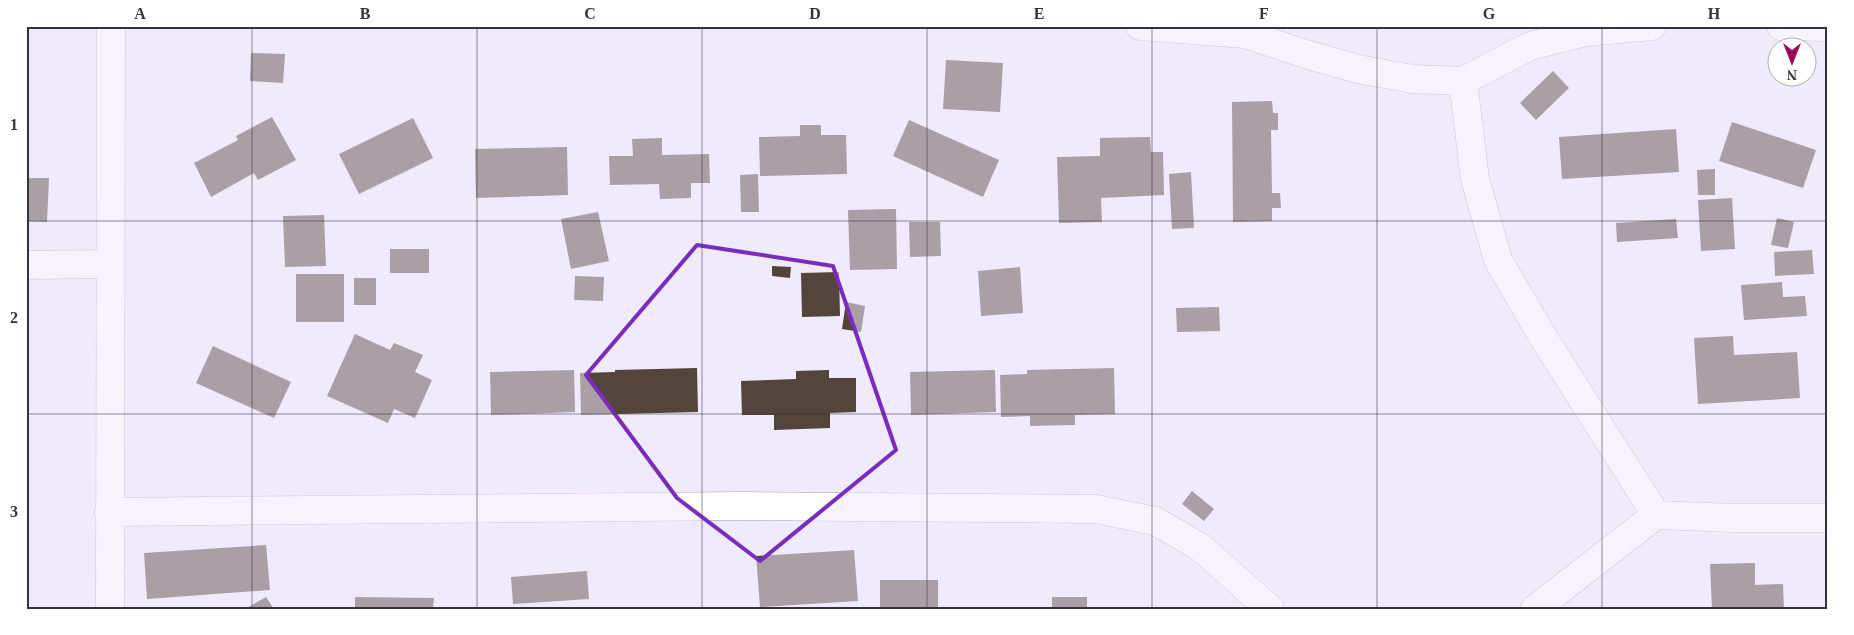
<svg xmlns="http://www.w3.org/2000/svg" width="1854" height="635" font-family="Georgia,serif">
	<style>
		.building { fill: #53453b }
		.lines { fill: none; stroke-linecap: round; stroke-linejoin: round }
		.street-casing { stroke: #a39daf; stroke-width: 29 }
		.street { stroke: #fff; stroke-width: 28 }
		.marked { fill: none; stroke: #7b2cbf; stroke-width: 4; stroke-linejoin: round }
		.grid { fill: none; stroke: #35333a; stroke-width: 1; stroke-opacity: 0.55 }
		.neatline { fill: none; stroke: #35333a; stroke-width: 2 }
		.grid-label { font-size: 16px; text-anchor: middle; font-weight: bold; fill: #35333a }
	</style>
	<rect width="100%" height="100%" fill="#f0eafd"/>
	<!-- building -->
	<path class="building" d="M 251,53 L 285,54 L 283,83 L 250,81 Z
		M 946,60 L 1003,63 L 1000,112 L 943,109 Z
		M 1553,71 L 1569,88 L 1536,120 L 1520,103 Z
		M 1272,101 L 1273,113 L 1278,113 L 1278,130 L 1271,130 L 1272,193 L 1280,193 L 1281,208 L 1272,208 L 1272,221 L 1233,222 L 1232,102 Z
		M 272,117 L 296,160 L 258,180 L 254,173 L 211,197 L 194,163 L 238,140 L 236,136 Z
		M 413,118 L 433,158 L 359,194 L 339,154 Z
		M 909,120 L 999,160 L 983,197 L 893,156 Z
		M 1732,122 L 1816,150 L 1803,188 L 1719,161 Z
		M 800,125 L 821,125 L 821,135 L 846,135 L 847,174 L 760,176 L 759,137 L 800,136 Z
		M 1676,129 L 1679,172 L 1562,179 L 1559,137 Z
		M 1150,137 L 1151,152 L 1163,152 L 1164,195 L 1101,198 L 1102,222 L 1059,223 L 1057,157 L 1100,156 L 1100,138 Z
		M 662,138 L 662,155 L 709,154 L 710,183 L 691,183 L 691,198 L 660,199 L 659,184 L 610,185 L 609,156 L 633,156 L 632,139 Z
		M 567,147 L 568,195 L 476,198 L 475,149 Z
		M 1715,169 L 1715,195 L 1698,195 L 1697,170 Z
		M 1191,172 L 1194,228 L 1172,229 L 1169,174 Z
		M 758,174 L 759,212 L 741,212 L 740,175 Z
		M 26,178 L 49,178 L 47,222 L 26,221 Z
		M 1732,198 L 1735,249 L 1701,251 L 1698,200 Z
		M 896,209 L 897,269 L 850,270 L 848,210 Z
		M 598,212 L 609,261 L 571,269 L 561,219 Z
		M 324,215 L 326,266 L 285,267 L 283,216 Z
		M 1777,218 L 1794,222 L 1788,248 L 1771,245 Z
		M 1676,219 L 1678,238 L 1617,242 L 1616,223 Z
		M 909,222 L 940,222 L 941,256 L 910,257 Z
		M 390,249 L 429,249 L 429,273 L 390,273 Z
		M 1812,250 L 1814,274 L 1775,276 L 1774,252 Z
		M 772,266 L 791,267 L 790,278 L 772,276 Z
		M 1020,267 L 1023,313 L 981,316 L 978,271 Z
		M 839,272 L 840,316 L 802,317 L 801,273 Z
		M 296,274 L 344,274 L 344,322 L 296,322 Z
		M 575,276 L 604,277 L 603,301 L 574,300 Z
		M 354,278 L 376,278 L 376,305 L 354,305 Z
		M 1782,282 L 1783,297 L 1805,296 L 1807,316 L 1744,320 L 1741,285 Z
		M 846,302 L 865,306 L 861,332 L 842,329 Z
		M 1219,307 L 1220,331 L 1177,332 L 1176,308 Z
		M 355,334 L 390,350 L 394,343 L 423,355 L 415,372 L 432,380 L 415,418 L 394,409 L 388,423 L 327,396 Z
		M 1733,336 L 1734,355 L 1797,352 L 1800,398 L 1698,404 L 1694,338 Z
		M 213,346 L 291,382 L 274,418 L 196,383 Z
		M 697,368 L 698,412 L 581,415 L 580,373 L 615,372 L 615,370 Z
		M 1114,368 L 1115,414 L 1075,415 L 1075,425 L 1030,426 L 1030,416 L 1001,417 L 1000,375 L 1027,374 L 1027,370 Z
		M 574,370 L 575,412 L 491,415 L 490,372 Z
		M 829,370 L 829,378 L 856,378 L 856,412 L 830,413 L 830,428 L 774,430 L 774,415 L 742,415 L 741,381 L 796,379 L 796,371 Z
		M 995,370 L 996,412 L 911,415 L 910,372 Z
		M 1192,491 L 1214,509 L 1204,521 L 1182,504 Z
		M 266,545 L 270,590 L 147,599 L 144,553 Z
		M 854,550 L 858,601 L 760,607 L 756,556 Z
		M 1755,563 L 1755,585 L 1783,584 L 1784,609 L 1712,609 L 1710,564 Z
		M 587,571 L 589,599 L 513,604 L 511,577 Z
		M 880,580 L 938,580 L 938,609 L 880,609 Z
		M 266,597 L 274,609 L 245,609 Z
		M 355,597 L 434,598 L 433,609 L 355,609 Z
		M 1052,597 L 1087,597 L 1087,609 L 1052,609 Z"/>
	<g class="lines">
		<defs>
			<path id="street" d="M 1140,26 L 1245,34 L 1302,53 L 1358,69 L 1412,79 L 1463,81 L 1530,46 L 1586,32 L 1652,26
				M 1781,26 L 1828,27
				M 1463,81 L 1475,179 L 1498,260 L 1543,337 L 1656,515 L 1733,518 L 1828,518
				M 26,265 L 110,264
				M 109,512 L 740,506 L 1096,509 L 1155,521 L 1200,547 L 1270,609
				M 110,609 L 111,26
				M 1535,609 L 1656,515"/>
		</defs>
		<!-- street casing -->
		<use href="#street" class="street-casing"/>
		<!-- street -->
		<use href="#street" class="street"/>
	</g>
	<!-- marked area -->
	<path d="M0 0H1854V635H0ZM 697,245 L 833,266 L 896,450 L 760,561 L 677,498 L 586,375 Z" fill="#f0eafd" fill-opacity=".55" fill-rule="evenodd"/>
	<path class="marked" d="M 697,245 L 833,266 L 896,450 L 760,561 L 677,498 L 586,375 Z"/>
	<!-- grid -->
	<path class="grid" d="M 252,26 L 252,609M 477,26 L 477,609M 702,26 L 702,609M 927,26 L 927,609M 1152,26 L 1152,609M 1377,26 L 1377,609M 1602,26 L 1602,609M 26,221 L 1828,221M 26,414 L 1828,414"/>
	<!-- border -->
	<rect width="1854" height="635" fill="none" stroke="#ffffff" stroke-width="55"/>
	<!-- north arrow -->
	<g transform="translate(1792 62) rotate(180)"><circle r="24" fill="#ffffff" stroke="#aeadb0"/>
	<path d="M0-4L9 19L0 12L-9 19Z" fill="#9e0953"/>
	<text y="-8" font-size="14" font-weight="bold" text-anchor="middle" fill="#35333a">N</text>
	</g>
	<rect x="28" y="28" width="1798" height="580" class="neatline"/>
	<g class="grid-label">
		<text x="140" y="19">A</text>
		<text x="365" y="19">B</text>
		<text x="590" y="19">C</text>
		<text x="815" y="19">D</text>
		<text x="1039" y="19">E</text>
		<text x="1264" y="19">F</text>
		<text x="1489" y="19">G</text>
		<text x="1714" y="19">H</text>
		<text x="14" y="130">1</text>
		<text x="14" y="323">2</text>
		<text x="14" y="517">3</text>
	</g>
</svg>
